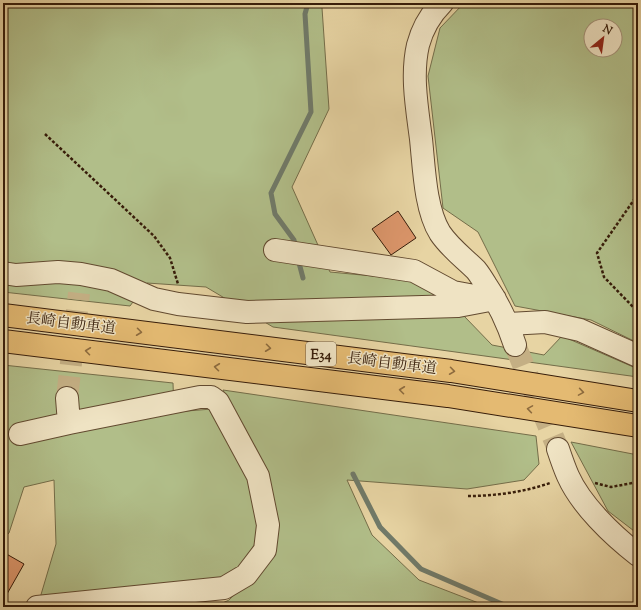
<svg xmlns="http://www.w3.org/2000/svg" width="641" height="610" font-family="'Sorts Mill Goudy','Noto Serif JP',serif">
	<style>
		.green { fill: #b1be89; stroke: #746d49; fill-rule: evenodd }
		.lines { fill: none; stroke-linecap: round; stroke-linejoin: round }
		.stream { stroke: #707a69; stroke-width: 5 }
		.building { fill: #dc966b; stroke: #361c09 }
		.minor-tunnel { stroke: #c4af84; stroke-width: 22; stroke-dasharray: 22 11; stroke-linecap: butt }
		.minor-casing { stroke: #624a30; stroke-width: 24 }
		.highway-casing { stroke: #361c09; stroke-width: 24 }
		.path { stroke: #361c09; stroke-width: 2.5; stroke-dasharray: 3 2; stroke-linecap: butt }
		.minor { stroke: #efe3c3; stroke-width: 22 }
		.highway { stroke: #e4ba72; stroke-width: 22 }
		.oneway { stroke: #8d6b3e }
		.labels { text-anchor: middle; stroke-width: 3; stroke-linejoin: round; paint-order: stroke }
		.shield { fill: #efe3c3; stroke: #6e5841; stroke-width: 1 }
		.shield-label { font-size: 14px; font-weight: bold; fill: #361c09 }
		.street-label { font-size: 15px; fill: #361c09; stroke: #efe3c3 }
	</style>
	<rect width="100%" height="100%" fill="#e7d4a3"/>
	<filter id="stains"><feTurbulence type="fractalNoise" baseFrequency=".005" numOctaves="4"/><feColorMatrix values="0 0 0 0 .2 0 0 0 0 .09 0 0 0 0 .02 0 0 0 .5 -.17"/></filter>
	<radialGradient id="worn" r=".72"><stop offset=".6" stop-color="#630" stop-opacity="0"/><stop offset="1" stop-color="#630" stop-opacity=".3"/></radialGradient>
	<!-- green -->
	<path class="green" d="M 3,3 L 324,3 L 322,8 L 329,109 L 292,187 L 330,272 L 415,280 L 464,316 L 492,345 L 544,355 L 562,336 L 638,369 L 638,377 L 273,327 L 206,287 L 147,283 L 130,306 L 3,292 Z
		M 464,3 L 638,3 L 638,343 L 591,320 L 515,306 L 478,232 L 443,208 L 428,76 L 440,28 ZM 591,26 L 615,26 L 615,50 L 591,50 Z
		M 3,365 L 173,383 L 174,412 L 212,409 L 253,485 L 258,538 L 242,567 L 218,580 L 40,598 L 56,544 L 54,480 L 24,487 L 9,533 L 3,538 Z
		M 223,390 L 536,436 L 539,464 L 524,480 L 467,489 L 347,480 L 372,535 L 419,580 L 489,607 L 214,607 L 229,600 L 274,556 L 270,483 Z
		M 571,442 L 638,455 L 638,534 L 608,511 Z
		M 197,600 L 197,607 L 121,607 Z"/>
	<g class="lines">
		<!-- stream -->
		<path class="stream" d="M 296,248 L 294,240 L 275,214 L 271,193 L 311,112 L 305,14 L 308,3
			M 298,259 L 303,278
			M 353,474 L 380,527 L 421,569 L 509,607"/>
	</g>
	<!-- building -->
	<path class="building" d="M 398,211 L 416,238 L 391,255 L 372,229 Z
		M 3,552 L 24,564 L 3,601 Z"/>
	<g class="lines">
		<!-- minor-tunnel -->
		<path class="minor-tunnel" d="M 515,345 L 558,449
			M 67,398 L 79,293"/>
		<defs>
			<path id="minor" d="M 442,3 C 431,14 422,30 418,45 C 411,75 417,108 421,139 C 424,167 425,209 440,233 C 450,248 464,258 476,270 C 480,275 483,280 486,285 C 499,304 508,324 515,345
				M 275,250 L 414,271 L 453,292 L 480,297
				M 3,273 L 16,275 L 58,272 L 81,274 L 111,280 L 154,299 L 178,304 L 247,312 L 458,306 L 495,299
				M 508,324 L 545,322 L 580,330 L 638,356
				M 20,434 L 69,423
				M 558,449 C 561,458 564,467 568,476 C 581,505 612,535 638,555
				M 37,607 L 224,588 L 246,575 L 265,550 L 268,525 L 258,476 L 218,402 L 211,397 L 200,397 L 69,423 L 67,398"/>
			<path id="highway" d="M 3,315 L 451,371 L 638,401
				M 3,341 L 448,396 L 638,426"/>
		</defs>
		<!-- minor casing -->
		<use href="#minor" class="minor-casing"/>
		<!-- highway casing -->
		<use href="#highway" class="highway-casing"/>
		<!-- path -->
		<path class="path" d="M 45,134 L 154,236 L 170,258 L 178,284
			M 638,194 L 597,253 L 604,277 L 638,312
			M 595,483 L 611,487 L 638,482
			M 468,496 C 495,496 524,492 550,483"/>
		<!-- minor -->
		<use href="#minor" class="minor"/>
		<!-- highway -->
		<use href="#highway" class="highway"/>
	</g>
	<!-- one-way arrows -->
	<defs><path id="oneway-chevron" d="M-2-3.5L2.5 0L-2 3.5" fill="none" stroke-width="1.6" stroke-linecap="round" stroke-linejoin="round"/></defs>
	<g class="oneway">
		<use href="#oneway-chevron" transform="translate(139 332) rotate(7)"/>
		<use href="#oneway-chevron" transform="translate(268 348) rotate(7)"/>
		<use href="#oneway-chevron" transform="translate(88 351) rotate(-173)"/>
		<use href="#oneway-chevron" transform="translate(217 367) rotate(-173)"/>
		<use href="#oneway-chevron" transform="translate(452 371) rotate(8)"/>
		<use href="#oneway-chevron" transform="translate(402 390) rotate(-173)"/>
		<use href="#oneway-chevron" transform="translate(581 392) rotate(9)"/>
		<use href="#oneway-chevron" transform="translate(530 409) rotate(-171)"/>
	</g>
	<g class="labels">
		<!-- shield labels -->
		<rect class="shield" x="306" y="342" width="30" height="24" rx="3"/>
		<g class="shield-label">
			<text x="321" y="359">E34</text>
		</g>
		<!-- street labels -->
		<g class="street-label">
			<text transform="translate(71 323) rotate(7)" y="5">長崎自動車道</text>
			<text transform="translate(392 363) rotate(7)" y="5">長崎自動車道</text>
		</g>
	</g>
	<!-- margin -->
	<rect width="641" height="610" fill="none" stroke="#e7d4a3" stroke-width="16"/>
	<rect x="4" y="4" width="633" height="602" fill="none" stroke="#361c09" stroke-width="2"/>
	<rect x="8" y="8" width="625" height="594" fill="none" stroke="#361c09"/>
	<!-- north arrow -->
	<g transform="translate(603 38) rotate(29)"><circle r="19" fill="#efe3c3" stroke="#a59379"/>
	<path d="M0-3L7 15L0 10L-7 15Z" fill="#8f2418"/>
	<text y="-6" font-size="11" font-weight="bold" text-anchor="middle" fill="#361c09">N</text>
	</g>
	<rect width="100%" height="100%" filter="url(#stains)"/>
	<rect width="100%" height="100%" fill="url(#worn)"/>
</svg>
